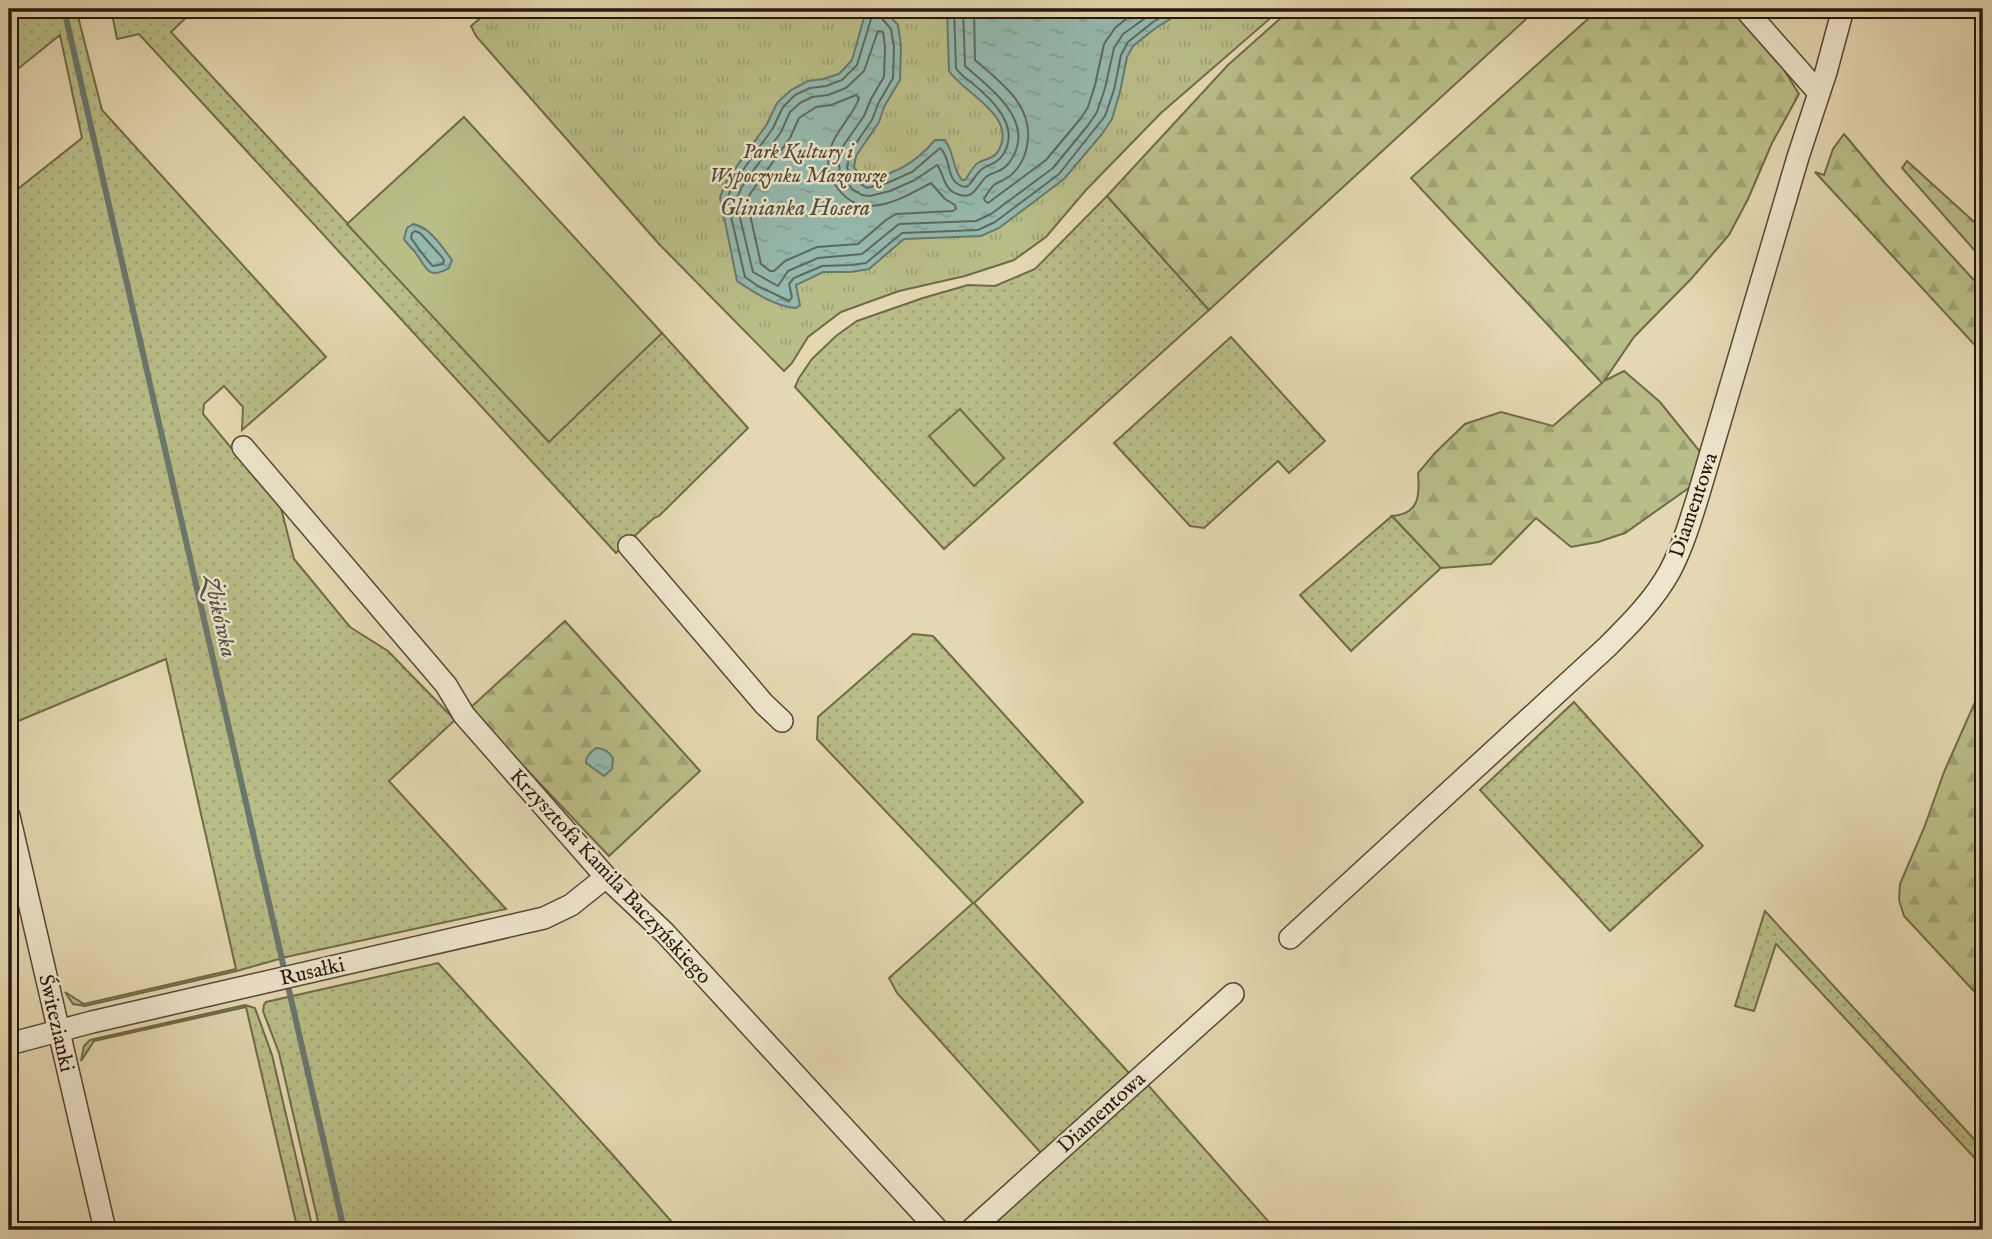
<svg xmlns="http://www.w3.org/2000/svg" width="1992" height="1239" font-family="'IM FELL English',serif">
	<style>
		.grass { fill: url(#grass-dots); stroke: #706a4a; stroke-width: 2 }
		.forest { fill: url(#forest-firs); stroke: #706a4a; stroke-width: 2 }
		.park { fill: url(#park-tufts); stroke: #706a4a; stroke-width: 2 }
		.garden { fill: #b9bd88; stroke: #706a4a; stroke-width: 2 }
		.water { fill: url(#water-ripples); stroke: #69786e; stroke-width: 2 }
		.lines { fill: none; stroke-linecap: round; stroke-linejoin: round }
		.shore { stroke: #5e685e; stroke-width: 2 }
		.stream { stroke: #69786e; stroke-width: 6 }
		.minor-casing { stroke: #564736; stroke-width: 24 }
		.minor { stroke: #ede5cc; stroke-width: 21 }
		.labels { text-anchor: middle; stroke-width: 5; stroke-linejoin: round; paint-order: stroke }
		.park-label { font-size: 21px; font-style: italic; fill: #534932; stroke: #ede5cc }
		.street-label { font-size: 21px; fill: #27170d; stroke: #ede5cc }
		.water-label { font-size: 23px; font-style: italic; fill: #4e5045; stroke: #ede5cc }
	</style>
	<defs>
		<pattern id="grass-dots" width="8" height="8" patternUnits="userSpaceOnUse" patternTransform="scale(1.75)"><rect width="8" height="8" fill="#b9bd88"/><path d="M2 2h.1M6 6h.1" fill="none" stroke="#9fa274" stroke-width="1.8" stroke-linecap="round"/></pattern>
		<pattern id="forest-firs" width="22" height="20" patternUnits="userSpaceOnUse" patternTransform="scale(1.75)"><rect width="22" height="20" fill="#b9bd88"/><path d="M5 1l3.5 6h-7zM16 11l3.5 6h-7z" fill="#9fa274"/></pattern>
		<pattern id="park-tufts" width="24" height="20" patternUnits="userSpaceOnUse" patternTransform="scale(1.75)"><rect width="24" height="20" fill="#b9bd88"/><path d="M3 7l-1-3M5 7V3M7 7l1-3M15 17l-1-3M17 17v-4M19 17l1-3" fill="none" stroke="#9fa274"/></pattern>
		<pattern id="water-ripples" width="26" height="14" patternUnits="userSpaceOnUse" patternTransform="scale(1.75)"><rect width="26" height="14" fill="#95b9ae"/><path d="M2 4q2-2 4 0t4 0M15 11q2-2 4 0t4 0" fill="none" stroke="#809e94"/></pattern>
	</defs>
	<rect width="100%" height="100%" fill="#e4d7b1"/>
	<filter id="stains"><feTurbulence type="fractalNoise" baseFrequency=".00286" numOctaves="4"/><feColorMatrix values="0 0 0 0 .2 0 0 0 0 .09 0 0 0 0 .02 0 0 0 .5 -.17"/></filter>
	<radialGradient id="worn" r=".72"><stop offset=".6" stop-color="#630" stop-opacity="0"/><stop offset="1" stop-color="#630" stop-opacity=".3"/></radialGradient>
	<!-- grass -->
	<path class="grass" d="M 9,9 L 76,9 L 102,110 L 326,357 L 242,430 L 243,407 L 224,386 L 204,404 L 203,414 L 281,508 L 294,559 L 350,627 L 388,651 L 455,720 L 389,781 L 506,909 L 286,957 L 237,971 L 85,1006 L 73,1004 L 65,992 L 84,1004 L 236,969 L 166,659 L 9,725 L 9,196 L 82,138 L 60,35 L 9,76 Z
		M 111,9 L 195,9 L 171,32 L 548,441 L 662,333 L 748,428 L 659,516 L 654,518 L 616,553 L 139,34 L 117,39 Z
		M 1107,196 L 1209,310 L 944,549 L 795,387 L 799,378 L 812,359 L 836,336 L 857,321 L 923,298 L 968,285 L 995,286 L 1035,269 Z
		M 1231,337 L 1325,441 L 1289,473 L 1278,461 L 1204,528 L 1190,526 L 1114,443 Z
		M 1392,516 L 1441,568 L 1351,651 L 1300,595 Z
		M 913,634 L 933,636 L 1083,802 L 974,903 L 1129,1073 L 1041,1153 L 897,993 L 889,978 L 973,903 L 817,739 L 818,717 Z
		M 1574,702 L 1703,846 L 1610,931 L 1480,790 Z
		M 1765,911 L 1983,1149 L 1983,1167 L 1776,944 L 1754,1011 L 1735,1006 Z
		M 438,963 L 611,1153 L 679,1230 L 320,1230 L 279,1053 L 263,1011 L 264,1005 L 266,1002 Z
		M 245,1005 L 255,1008 L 272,1055 L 313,1230 L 298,1230 L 295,1218 L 246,1007 L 94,1041 L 81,1061 L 84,1046 L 90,1040 Z
		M 1147,1084 L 1276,1230 L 984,1230 Z"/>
	<!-- forest -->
	<path class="forest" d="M 1291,9 L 1537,9 L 1209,310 L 1107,196 L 1228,65 Z
		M 1599,9 L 1731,9 L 1778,60 L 1799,94 L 1772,143 L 1748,199 L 1729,235 L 1691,279 L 1634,337 L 1604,381 L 1624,371 L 1660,402 L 1701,453 L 1693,485 L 1625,533 L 1598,542 L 1571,547 L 1536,518 L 1491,564 L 1441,568 L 1392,516 C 1419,514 1420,496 1418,473 L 1435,453 L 1465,424 L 1501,412 L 1553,426 L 1602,383 L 1411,178 Z
		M 1844,134 L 1885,183 L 1983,290 L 1983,354 L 1815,172 L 1824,175 L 1833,149 Z
		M 1907,161 L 1983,230 L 1983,260 L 1902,168 Z
		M 565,621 L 700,771 L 609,856 L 469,709 Z
		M 1983,693 L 1983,1001 L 1904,916 L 1899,900 L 1900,884 L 1924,828 L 1944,772 L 1975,702 Z"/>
	<!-- park -->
	<path class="park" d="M 477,9 L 1281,9 L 1161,113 L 1086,190 L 1046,237 L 1014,260 L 965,276 L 899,291 L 841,312 L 808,337 L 792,363 L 784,371 L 659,244 L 476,36 L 471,26 L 483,16 Z"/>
	<!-- garden -->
	<path class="garden" d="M 464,117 L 662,333 L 549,442 L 347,224 Z
		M 960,409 L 1004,458 L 974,486 L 929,436 Z"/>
	<!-- water -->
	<path class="water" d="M 871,9 L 882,9 L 888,14 L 898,25 L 901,46 L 900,80 L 884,107 L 879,122 L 856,156 L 854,167 L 861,176 L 868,181 C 895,173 916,163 935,140 L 945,140 C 955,154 952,169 962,180 L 965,180 C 969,175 973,166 978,163 C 985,158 991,160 997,153 C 1021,117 963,93 949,71 L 947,9 L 1187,9 L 1157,27 L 1133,46 L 1127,57 L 1120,92 L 1112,119 L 1102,134 L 1064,179 L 999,228 L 981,236 L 904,239 L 869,269 L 851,272 L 823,272 L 796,285 L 800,305 L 796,308 C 774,306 755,293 737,281 L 720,197 L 727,180 L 767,124 L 777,103 L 791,90 L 808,81 L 823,79 L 839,74 L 852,60 L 865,14 Z
		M 413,224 C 429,226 443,248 452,260 L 449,268 C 427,281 426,266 415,252 C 411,247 407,244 404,239 L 407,228 Z
		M 596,748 C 604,748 609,752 613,758 L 612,769 L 604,776 L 586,763 C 585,757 592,751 596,748 Z"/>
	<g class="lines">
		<!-- shore -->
		<path class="shore" d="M 954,9 L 956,68 C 960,75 966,78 972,83 C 993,100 1022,128 1002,156 C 995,166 986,164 980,171 C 974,176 973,183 966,187 C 944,184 953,159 940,148 L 912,172 L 887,183 L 867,188 L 856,181 L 847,168 L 850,152 L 872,120 L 878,104 L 893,78 L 894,47 L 891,29 L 879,15 L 875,14 L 871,19 L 857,65 L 842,80 L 826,86 L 810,88 L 795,95 L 783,107 L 773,128 L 733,184 L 727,199 L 745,277 L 758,286 L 789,301 L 792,297 L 789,284 L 794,278 L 822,266 L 851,265 L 866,263 L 902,233 L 978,230 L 995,222 L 1059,174 L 1105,116 L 1114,90 L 1121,55 L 1128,42 L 1153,22 L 1175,9
			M 963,9 L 965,66 C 991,89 1039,123 1009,163 C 1000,174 993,171 986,177 C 977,185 974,201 957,194 C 943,189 944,173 937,165 L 915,180 L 890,191 L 870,196 L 862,195 L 852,189 L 840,173 L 839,165 L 841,149 L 864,116 L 871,99 L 884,77 L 885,47 L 883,32 L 878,31 L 864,71 L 846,88 L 828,95 L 812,97 L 800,103 L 790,112 L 781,132 L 741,188 L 736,201 L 753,272 L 778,286 L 788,271 L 818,258 L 862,254 L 899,224 L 976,221 L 991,214 L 1053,168 L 1089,124 L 1097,112 L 1105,88 L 1114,48 L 1123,34 L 1158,9
			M 974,9 L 975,60 C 999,81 1031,103 1028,139 C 1027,150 1024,161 1016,170 C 1008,180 1003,179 994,185 C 990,188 987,195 984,198 L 985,201 L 988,203 L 1046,160 L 1081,118 L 1088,107 L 1095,85 L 1104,44 L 1115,28 L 1138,9
			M 856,95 L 859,98 C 853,117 835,130 830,150 C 826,166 829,177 839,190 C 864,222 903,198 931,183 L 945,199 L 955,205 L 956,209 L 953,211 L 896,214 L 886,220 L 858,244 L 817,247 L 785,261 L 774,271 L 770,271 L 761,264 L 747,201 L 750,194 L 790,138 L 799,118 L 816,107 L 831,105 Z
			M 415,231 L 420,233 L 441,256 L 444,260 L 443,264 L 433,266 C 426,260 417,246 411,238 L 412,233 Z"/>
		<!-- stream -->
		<path class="stream" d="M 64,9 L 344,1230"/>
		<defs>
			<path id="minor" d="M 1745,9 L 1819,93
				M 243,447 L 446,685 L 464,715 L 606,877 L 665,933 L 938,1230
				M 629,546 L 764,704 L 782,721
				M 9,816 L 105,1230
				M 1290,938 L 1607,647 C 1631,623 1654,600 1670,571 C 1683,546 1691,519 1699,493 L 1798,157 L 1826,72 L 1843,9
				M 9,1044 L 92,1022 L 544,918 L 571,905 L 606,877
				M 971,1230 L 1233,994"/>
		</defs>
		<!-- minor casing -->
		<use href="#minor" class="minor-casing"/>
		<!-- minor -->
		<use href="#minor" class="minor"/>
	</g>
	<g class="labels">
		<!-- park labels -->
		<g class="park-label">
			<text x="798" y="158">Park Kultury i<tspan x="798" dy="24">Wypoczynku Mazowsze</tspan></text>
		</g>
		<!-- street labels -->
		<g class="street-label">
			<text transform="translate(1693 505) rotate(-71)" y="7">Diamentowa</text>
			<text transform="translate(611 876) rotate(47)" y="7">Krzysztofa Kamila Baczyńskiego</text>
			<text transform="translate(312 971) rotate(-13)" y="7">Rusałki</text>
			<text transform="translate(57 1023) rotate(77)" y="7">Świtezianki</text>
			<text transform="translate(1101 1112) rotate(-42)" y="7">Diamentowa</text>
		</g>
		<!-- water labels -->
		<g class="water-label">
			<text x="795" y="215">Glinianka Hosera</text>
			<text transform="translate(221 616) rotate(77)" y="8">Żbikówka</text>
		</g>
	</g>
	<!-- margin -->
	<rect width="1992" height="1239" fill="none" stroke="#e4d7b1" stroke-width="35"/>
	<rect x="10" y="10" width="1971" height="1218" fill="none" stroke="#27170d" stroke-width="3.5"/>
	<rect x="18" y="18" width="1957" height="1204" fill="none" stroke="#27170d" stroke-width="2"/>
	<rect width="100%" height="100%" filter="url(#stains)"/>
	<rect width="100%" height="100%" fill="url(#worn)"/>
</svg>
